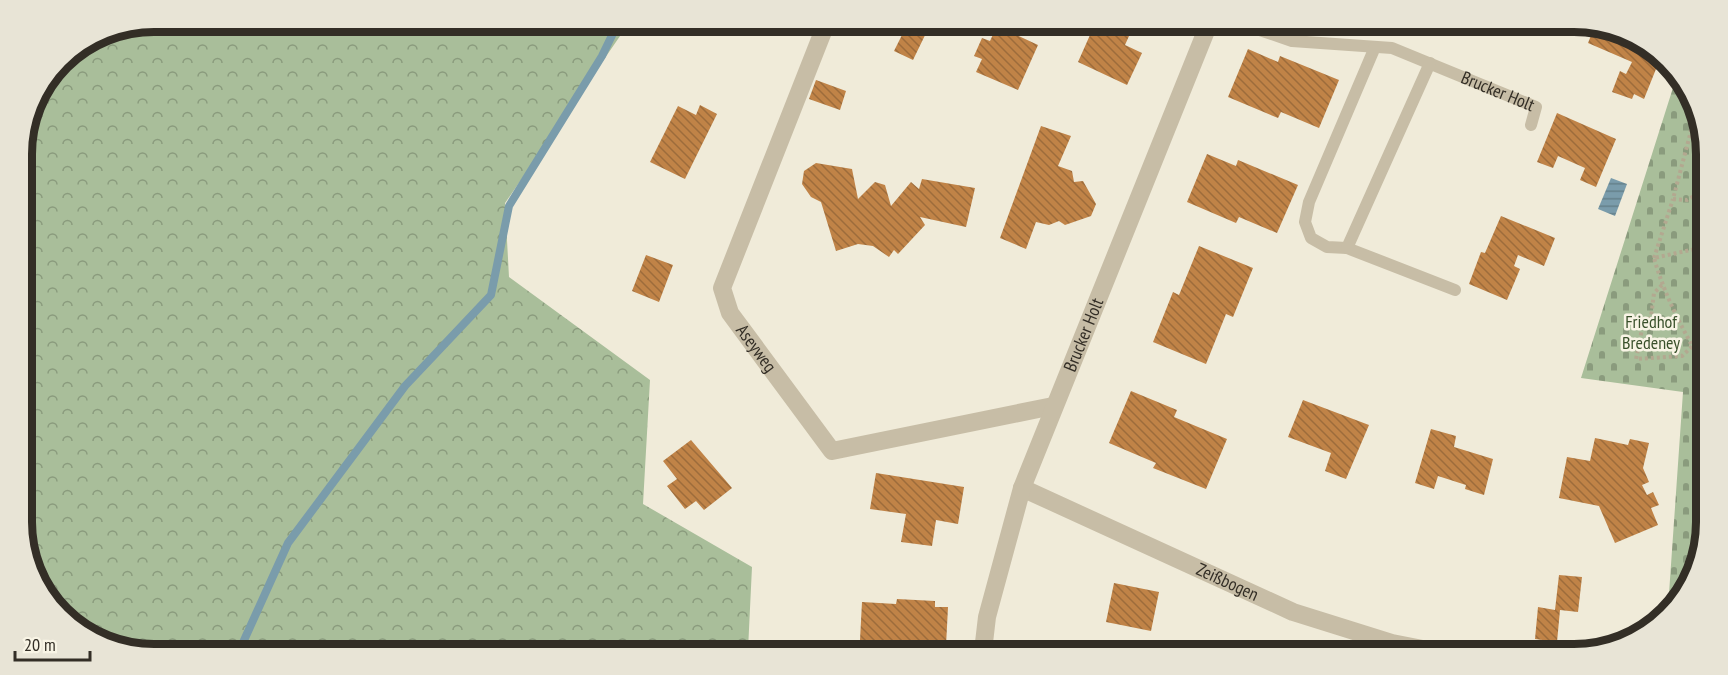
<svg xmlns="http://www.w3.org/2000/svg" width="1728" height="675" font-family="'PT Sans Narrow',sans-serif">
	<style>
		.forest { fill: url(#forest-crowns) }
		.cemetery { fill: url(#cemetery-stones) }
		.water { fill: url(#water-rules) }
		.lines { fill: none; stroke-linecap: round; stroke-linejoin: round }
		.stream { stroke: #7a9cab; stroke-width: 8 }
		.building { fill: url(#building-back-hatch) }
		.path { stroke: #b3a890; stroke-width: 4; stroke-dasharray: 3 3; stroke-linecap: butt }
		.lane { stroke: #c7bda6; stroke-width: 12 }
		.street { stroke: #c7bda6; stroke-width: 18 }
		.labels { text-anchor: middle; stroke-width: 5; stroke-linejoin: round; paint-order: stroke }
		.street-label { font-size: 18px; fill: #332e26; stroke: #f8f4e5 }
		.park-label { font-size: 18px; fill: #39502b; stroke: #f8f4e5 }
		.rim { fill: none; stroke: #332e26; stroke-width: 8 }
	</style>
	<defs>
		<pattern id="forest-crowns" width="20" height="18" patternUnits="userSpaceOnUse" patternTransform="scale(1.5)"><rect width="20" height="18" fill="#a9be9a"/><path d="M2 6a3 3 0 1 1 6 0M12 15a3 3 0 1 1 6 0" fill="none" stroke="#8a9b7d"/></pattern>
		<pattern id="cemetery-stones" width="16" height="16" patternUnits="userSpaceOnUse" patternTransform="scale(1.5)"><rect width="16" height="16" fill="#a9be9a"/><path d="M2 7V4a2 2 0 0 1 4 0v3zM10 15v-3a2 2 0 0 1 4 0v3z" fill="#8a9b7d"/></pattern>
		<pattern id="water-rules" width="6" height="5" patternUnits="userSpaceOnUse" patternTransform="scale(1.5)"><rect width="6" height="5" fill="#7a9cab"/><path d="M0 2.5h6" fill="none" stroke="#65808b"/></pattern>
		<pattern id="building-back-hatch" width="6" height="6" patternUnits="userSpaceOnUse" patternTransform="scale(1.5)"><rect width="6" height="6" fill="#c08347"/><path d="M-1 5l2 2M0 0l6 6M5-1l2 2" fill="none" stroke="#9d6c3b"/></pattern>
	</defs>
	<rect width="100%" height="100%" fill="#f0ebd9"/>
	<!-- forest -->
	<path class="forest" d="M 154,21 L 629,23 L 505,203 L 509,277 L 650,380 L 643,504 L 752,567 L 748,650 L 111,647 L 54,608 L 23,547 L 21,145 L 35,95 L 66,54 L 103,31 Z"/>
	<!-- cemetery -->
	<path class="cemetery" d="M 1678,72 L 1706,136 L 1700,564 L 1668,608 L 1683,392 L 1581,378 Z"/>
	<!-- water -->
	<path class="water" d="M 1611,178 L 1627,184 L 1615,216 L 1598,209 Z"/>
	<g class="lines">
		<!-- stream -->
		<path class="stream" d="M 241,647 L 288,543 L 405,386 L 491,295 L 509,206 L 602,56 L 618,23"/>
	</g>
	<!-- building -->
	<path class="building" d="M 897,25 L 935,25 L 933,29 L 929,27 L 913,60 L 894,51 L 905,29 Z
		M 997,26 L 1038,45 L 1018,90 L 976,72 L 982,59 L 974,56 L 982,38 L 990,41 Z
		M 1094,26 L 1145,26 L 1143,30 L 1133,27 L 1125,45 L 1142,53 L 1127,85 L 1078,62 Z
		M 1594,28 L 1617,28 L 1660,59 L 1644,99 L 1634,94 L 1632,99 L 1612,92 L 1620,71 L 1626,74 L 1632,62 L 1588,43 Z
		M 1248,49 L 1278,62 L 1280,56 L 1339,80 L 1319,128 L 1281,112 L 1278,118 L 1228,97 Z
		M 816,80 L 846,91 L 840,110 L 809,99 Z
		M 700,105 L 717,114 L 685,179 L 650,162 L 678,106 L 696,115 Z
		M 1557,113 L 1616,139 L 1596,187 L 1580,180 L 1585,168 L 1558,156 L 1553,168 L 1537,162 Z
		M 1041,126 L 1071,136 L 1058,166 L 1072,171 L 1074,182 L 1083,181 L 1096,204 L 1091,216 L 1065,225 L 1059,221 L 1049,225 L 1036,222 L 1026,249 L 1000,238 Z
		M 1207,154 L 1236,166 L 1238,160 L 1298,185 L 1277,233 L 1239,217 L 1236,223 L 1187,202 Z
		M 816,163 L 852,169 L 858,199 L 875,182 L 885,185 L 891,206 L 911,182 L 919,189 L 922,179 L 975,188 L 966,227 L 920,217 L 925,225 L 898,254 L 894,250 L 889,257 L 873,246 L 858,244 L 836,251 L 821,202 L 811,197 L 802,184 L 804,171 Z
		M 1501,216 L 1555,238 L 1544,266 L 1518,255 L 1514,266 L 1520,269 L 1507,300 L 1469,284 L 1481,252 L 1485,253 Z
		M 1199,246 L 1253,268 L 1233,317 L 1226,314 L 1206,364 L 1153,342 L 1173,292 L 1179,295 Z
		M 646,255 L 673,265 L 659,302 L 632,291 Z
		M 1131,391 L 1177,410 L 1174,417 L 1227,439 L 1206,489 L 1153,468 L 1156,463 L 1109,443 Z
		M 1303,400 L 1369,425 L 1346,479 L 1325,471 L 1331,453 L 1288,437 Z
		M 1431,429 L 1456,436 L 1454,447 L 1493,459 L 1484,495 L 1465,489 L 1466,485 L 1438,476 L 1434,489 L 1415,483 Z
		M 1595,438 L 1628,445 L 1630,439 L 1649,443 L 1643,468 L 1649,482 L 1642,485 L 1647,495 L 1653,492 L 1659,505 L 1651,508 L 1658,525 L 1615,543 L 1599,506 L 1559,498 L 1567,457 L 1590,461 Z
		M 691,440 L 732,488 L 704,510 L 696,501 L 685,509 L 667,486 L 677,479 L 663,461 Z
		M 876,473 L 964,487 L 958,524 L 936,520 L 932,546 L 901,542 L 906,514 L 870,509 Z
		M 1559,575 L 1582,577 L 1578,612 L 1560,610 L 1557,642 L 1535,639 L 1538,607 L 1555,610 Z
		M 1114,583 L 1159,592 L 1151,631 L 1106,622 Z
		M 897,599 L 935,601 L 935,607 L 948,607 L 946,646 L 931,645 L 931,651 L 888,650 L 888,642 L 860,640 L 862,602 L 896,604 Z
		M 1094,643 L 1133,651 L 1132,652 L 1092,651 Z"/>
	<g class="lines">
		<!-- path -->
		<path class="path" d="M 1696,112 L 1673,199 L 1687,200 L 1705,190
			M 1693,250 L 1704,275
			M 1654,258 L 1673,199
			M 1662,285 L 1654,293 L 1651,317 L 1642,329 L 1636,359 L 1682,356 L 1703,336
			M 1703,365 C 1683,330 1665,297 1654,258 L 1704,247"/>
		<!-- lane -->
		<g class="lane">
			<path id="s1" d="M 1248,26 L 1292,41 L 1392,48 L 1536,107 L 1531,125"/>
			<path d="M 1375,47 L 1309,202 L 1305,222 L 1311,238 L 1327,247 L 1347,248 L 1455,290"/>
			<path d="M 1347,248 L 1430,63"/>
		</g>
		<!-- street -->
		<g class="street">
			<path id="s2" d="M 826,24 L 722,288 L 730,313 L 832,451 L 1053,406"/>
			<path id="s3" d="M 1022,488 L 1293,612 L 1392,643 L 1443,653"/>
			<path id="s4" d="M 983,651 L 987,617 L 1022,488 L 1208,26"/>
		</g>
	</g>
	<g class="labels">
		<!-- street labels -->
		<g class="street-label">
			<text dy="6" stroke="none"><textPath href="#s1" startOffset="261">Brucker Holt</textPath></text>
			<text dy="6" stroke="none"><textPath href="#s4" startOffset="333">Brucker Holt</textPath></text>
			<text dy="6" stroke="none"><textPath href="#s2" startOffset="354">Aseyweg</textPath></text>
			<text dy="6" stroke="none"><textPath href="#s3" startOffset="226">Zeißbogen</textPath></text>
		</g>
		<!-- park labels -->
		<g class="park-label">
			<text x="1651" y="328">Friedhof<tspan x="1651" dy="21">Bredeney</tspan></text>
		</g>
	</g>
	<!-- crop -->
	<path d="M0 0H1728V675H0ZM154 32H1574A122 122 0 0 1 1696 154V522A122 122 0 0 1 1574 644H154A122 122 0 0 1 32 522V154A122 122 0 0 1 154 32Z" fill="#e8e4d6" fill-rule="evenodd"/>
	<path class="rim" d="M154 32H1574A122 122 0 0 1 1696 154V522A122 122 0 0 1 1574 644H154A122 122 0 0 1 32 522V154A122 122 0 0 1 154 32Z"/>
	<!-- scale -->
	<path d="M15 651v9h75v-9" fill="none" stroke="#332e26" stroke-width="3"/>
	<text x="24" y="651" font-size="18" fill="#332e26" stroke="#f8f4e5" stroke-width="4.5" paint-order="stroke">20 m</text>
</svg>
